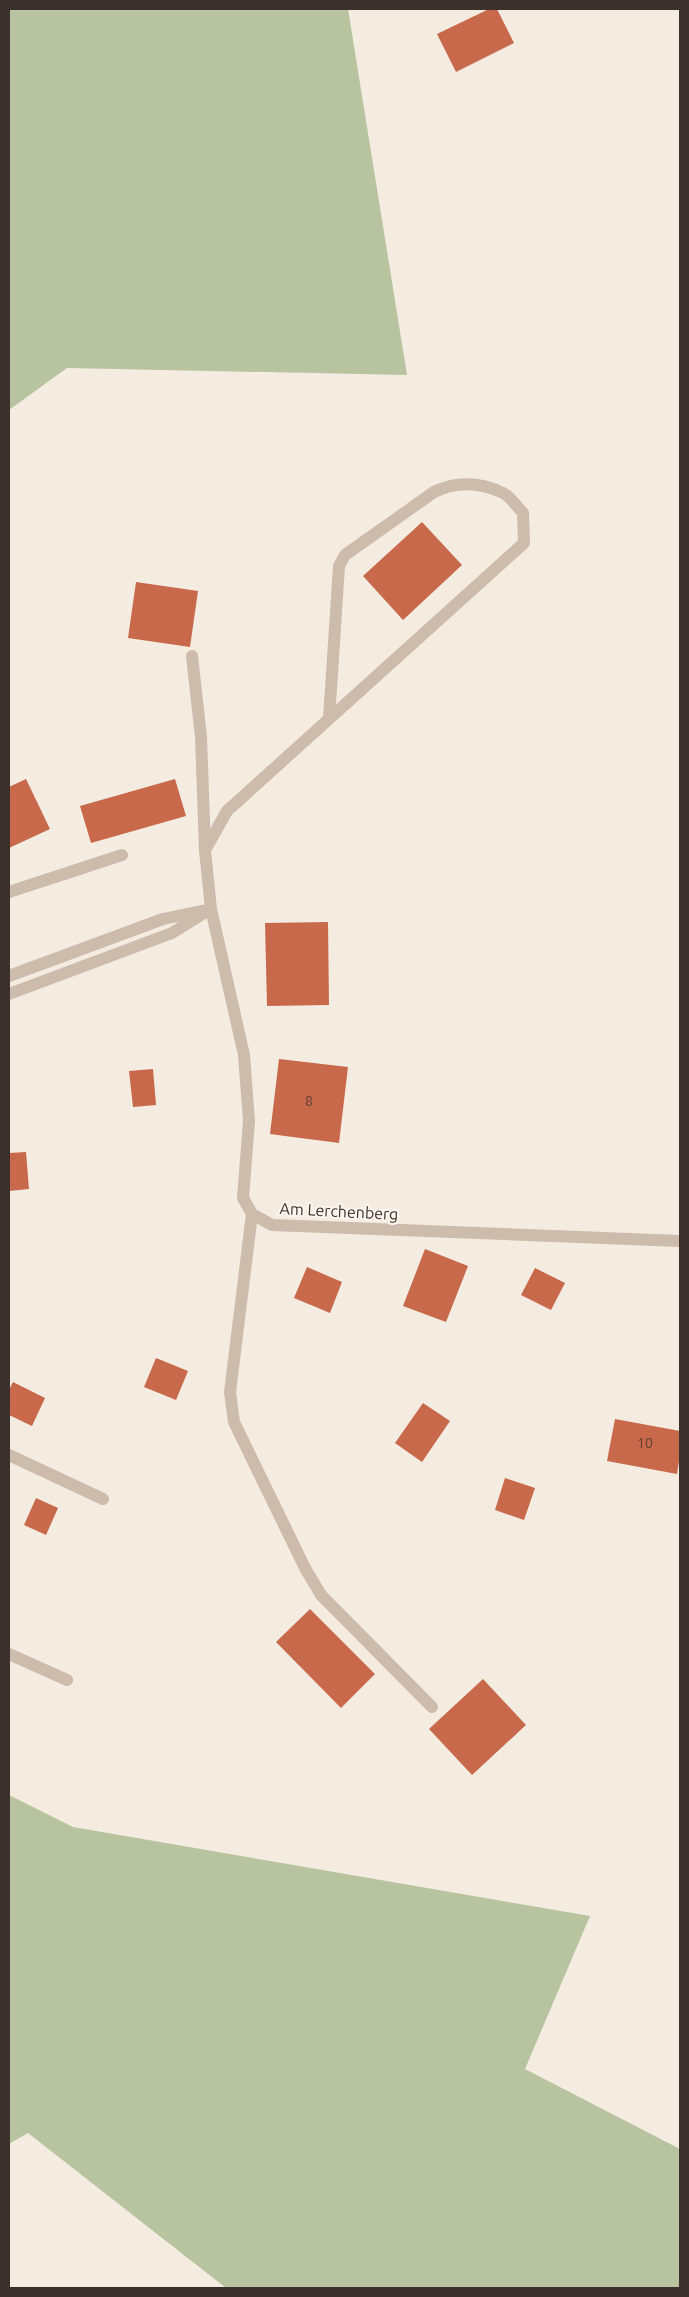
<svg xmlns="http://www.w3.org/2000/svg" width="689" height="2297" font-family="Ubuntu,sans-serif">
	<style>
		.green { fill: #b8c4a0 }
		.building { fill: #c8694b }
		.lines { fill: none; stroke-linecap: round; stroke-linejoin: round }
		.service { stroke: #cdbbac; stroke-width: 12 }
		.minor { stroke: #cdbbac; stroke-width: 12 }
		.labels { text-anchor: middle; stroke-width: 4.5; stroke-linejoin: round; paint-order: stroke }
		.number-label { font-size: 14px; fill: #5e3e33 }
		.street-label { font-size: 16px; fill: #3b302b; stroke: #fbf5ee }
	</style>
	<rect width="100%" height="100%" fill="#f4ebe1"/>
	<!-- green -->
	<path class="green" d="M 9,9 L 348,9 L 407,375 L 67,368 L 9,410 Z
		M 9,1795 L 73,1827 L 590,1916 L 525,2069 L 680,2149 L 680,2288 L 226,2288 L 28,2133 L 9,2144 Z"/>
	<!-- building -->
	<path class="building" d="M 489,9 L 497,9 L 514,43 L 456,72 L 437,34 Z
		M 422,522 L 462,565 L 403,620 L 363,576 Z
		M 136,582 L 198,591 L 190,647 L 128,638 Z
		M 26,779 L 50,829 L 9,848 L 9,787 Z
		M 175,779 L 186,816 L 91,843 L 80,806 Z
		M 328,922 L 329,1005 L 267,1006 L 265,923 Z
		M 279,1059 L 348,1067 L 339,1143 L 270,1134 Z
		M 153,1069 L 156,1105 L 133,1107 L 129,1071 Z
		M 26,1152 L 29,1189 L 9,1191 L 9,1153 Z
		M 425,1249 L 468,1266 L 446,1322 L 403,1306 Z
		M 307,1267 L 342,1282 L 330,1313 L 294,1298 Z
		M 535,1268 L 565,1283 L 551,1310 L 521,1295 Z
		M 156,1358 L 188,1371 L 176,1400 L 144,1387 Z
		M 13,1382 L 45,1398 L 32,1426 L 9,1415 L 9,1390 Z
		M 423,1403 L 450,1421 L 422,1462 L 395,1443 Z
		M 615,1419 L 680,1431 L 680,1455 L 677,1474 L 607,1461 Z
		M 505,1478 L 535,1488 L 524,1520 L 495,1510 Z
		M 36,1498 L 58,1508 L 46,1535 L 24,1525 Z
		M 310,1609 L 375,1674 L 341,1708 L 276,1642 Z
		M 483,1679 L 526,1725 L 472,1775 L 429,1729 Z"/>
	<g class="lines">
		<!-- service -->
		<path class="service" d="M 192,656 L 201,737 L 205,850
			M 9,892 L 122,855
			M 9,994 L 172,933 L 209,910
			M 252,1214 L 230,1392 L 234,1422 L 305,1568 L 321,1595 L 432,1707
			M 9,1455 L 103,1499
			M 9,1654 L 67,1680"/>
		<!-- minor -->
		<path class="minor" d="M 211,909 L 205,850 L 227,811 L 524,543 L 523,513 C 517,507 511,497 503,493 C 480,482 457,481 434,492 L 345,555 L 339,566 L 329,719
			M 9,976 L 163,919 L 211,909 L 244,1055 L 249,1121 L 243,1198 L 252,1214 L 272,1225 L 680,1241"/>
	</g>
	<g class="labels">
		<!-- number labels -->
		<g class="number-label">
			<text x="309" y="1106">8</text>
			<text x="645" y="1448">10</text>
		</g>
		<!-- street labels -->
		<g class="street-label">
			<text transform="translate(339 1211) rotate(3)" y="6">Am Lerchenberg</text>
		</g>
	</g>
	<!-- border -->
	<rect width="689" height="2297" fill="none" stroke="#3b302b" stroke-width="20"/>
</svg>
